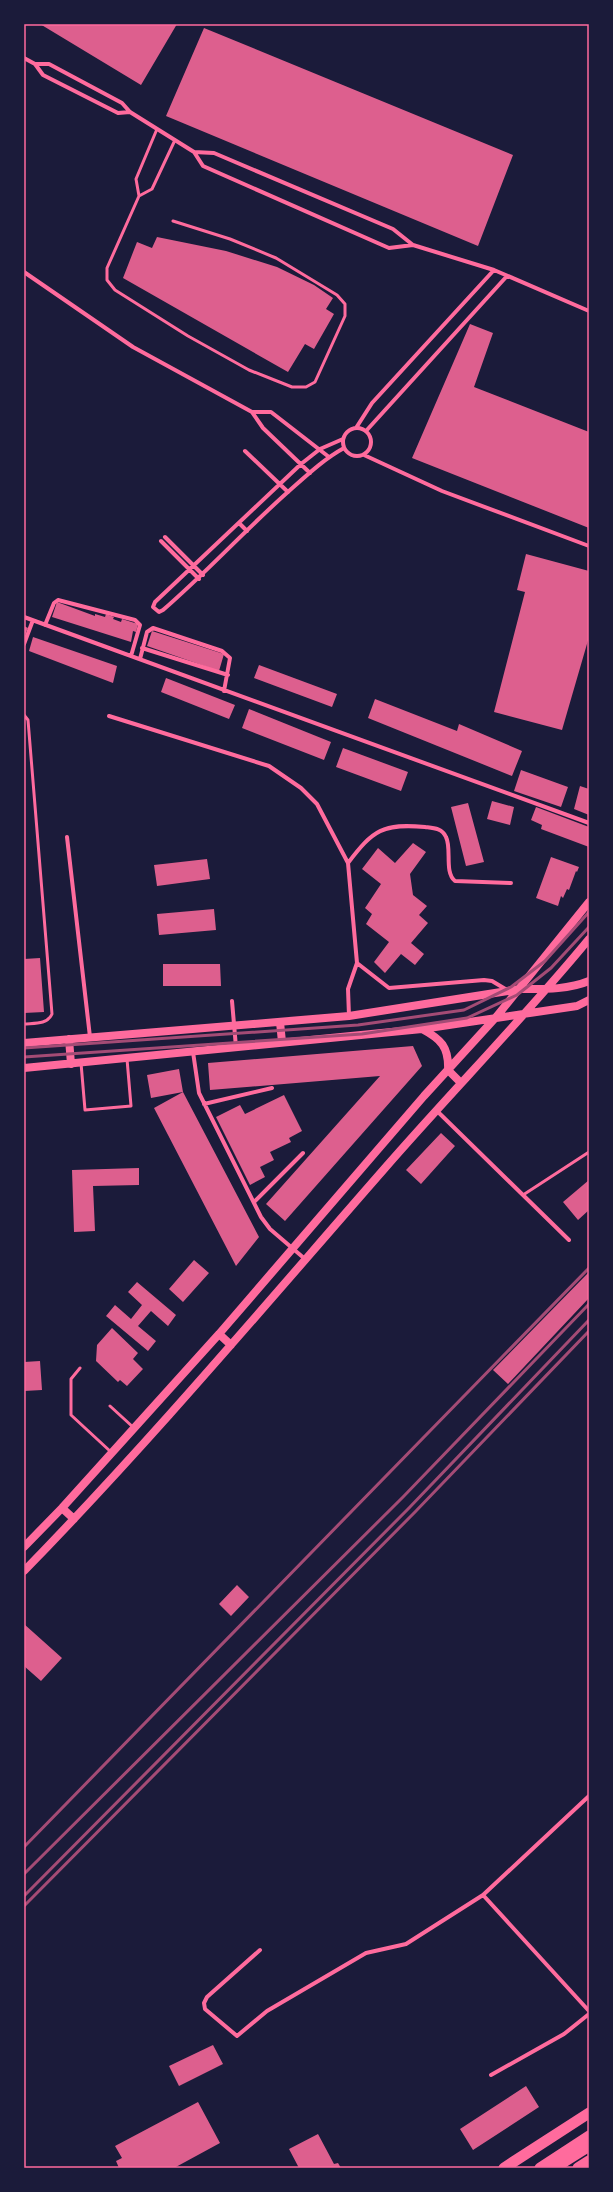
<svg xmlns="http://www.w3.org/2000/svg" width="613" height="2192" font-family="Signika,sans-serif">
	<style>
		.building { fill: #dd5f8e }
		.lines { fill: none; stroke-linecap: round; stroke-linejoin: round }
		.service { stroke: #ff6b9d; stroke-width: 3 }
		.minor { stroke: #ff6b9d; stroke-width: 4 }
		.secondary { stroke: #ff6b9d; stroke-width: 8 }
		.trunk { stroke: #ff6b9d; stroke-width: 11 }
		.rail { stroke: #a44b75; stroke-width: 3 }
		.neatline { fill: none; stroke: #ff6b9d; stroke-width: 1.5 }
	</style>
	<rect width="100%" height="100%" fill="#1b1b3a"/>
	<!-- building -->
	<path class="building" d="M 40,24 L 177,24 L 141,85 Z
		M 204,28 L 513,155 L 478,246 L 166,116 Z
		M 157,237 L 226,251 L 277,267 L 314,285 L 333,298 L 326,309 L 334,314 L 314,349 L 305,344 L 288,372 L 123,278 L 137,242 L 152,248 Z
		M 470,324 L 493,333 L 474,387 L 589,432 L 589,528 L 412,458 Z
		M 526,554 L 589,571 L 589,637 L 562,730 L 494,712 L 525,592 L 517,590 Z
		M 57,602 L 95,616 L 95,614 L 105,617 L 106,614 L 114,617 L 113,619 L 121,622 L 122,619 L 138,624 L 136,632 L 133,631 L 131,642 L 52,617 Z
		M 24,626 L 28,628 L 24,637 Z
		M 152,631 L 224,654 L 219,671 L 147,646 Z
		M 33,637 L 117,666 L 113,683 L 29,651 Z
		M 259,665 L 337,694 L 332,707 L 254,678 Z
		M 166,678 L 235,705 L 229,719 L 161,692 Z
		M 375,699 L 457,731 L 459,724 L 522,751 L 512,776 L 368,718 Z
		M 249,709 L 331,742 L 324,760 L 242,728 Z
		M 343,748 L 408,772 L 401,791 L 336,767 Z
		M 521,770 L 568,787 L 561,807 L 514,791 Z
		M 580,786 L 589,789 L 589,815 L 574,809 Z
		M 492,801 L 514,807 L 510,825 L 487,819 Z
		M 468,803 L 484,862 L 466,866 L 451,807 Z
		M 536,807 L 589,827 L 589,847 L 541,829 L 542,825 L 531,820 Z
		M 413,843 L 426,852 L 410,874 L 413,895 L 427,906 L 419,915 L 428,923 L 411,943 L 424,954 L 415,965 L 401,954 L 385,973 L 374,962 L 389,942 L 366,924 L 372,914 L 365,908 L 381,884 L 362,869 L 378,848 L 395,863 Z
		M 551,857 L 579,867 L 577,872 L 576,871 L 569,890 L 567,889 L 563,898 L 561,896 L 558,906 L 536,898 Z
		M 207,859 L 210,879 L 157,886 L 154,865 Z
		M 214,909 L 216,930 L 159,935 L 157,914 Z
		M 40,958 L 44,1012 L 24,1013 L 24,959 Z
		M 163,964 L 220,964 L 221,986 L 163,986 Z
		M 413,1046 L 422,1066 L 285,1221 L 266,1204 L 380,1076 L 210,1090 L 208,1063 Z
		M 179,1069 L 183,1092 L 151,1098 L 147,1075 Z
		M 183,1092 L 259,1237 L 236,1266 L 154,1108 Z
		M 284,1095 L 302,1131 L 289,1138 L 291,1142 L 270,1152 L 274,1160 L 260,1167 L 265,1177 L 250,1185 L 216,1117 L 240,1105 L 245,1114 Z
		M 441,1133 L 455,1146 L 421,1184 L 406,1170 Z
		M 139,1168 L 139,1185 L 93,1186 L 95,1231 L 74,1232 L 72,1170 Z
		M 589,1180 L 589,1210 L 578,1220 L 563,1202 Z
		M 194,1260 L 209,1273 L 183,1302 L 169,1289 Z
		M 589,1272 L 589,1298 L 508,1384 L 493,1370 Z
		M 137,1282 L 176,1315 L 168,1326 L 151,1311 L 138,1326 L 156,1341 L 148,1351 L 106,1316 L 115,1305 L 131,1319 L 142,1305 L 128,1292 Z
		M 112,1328 L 138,1353 L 133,1359 L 143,1369 L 127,1386 L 120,1380 L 118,1382 L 96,1361 L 97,1345 Z
		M 40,1361 L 42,1390 L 24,1391 L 24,1362 Z
		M 237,1585 L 249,1597 L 231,1616 L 219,1604 Z
		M 24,1624 L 62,1658 L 41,1681 L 24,1666 Z
		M 213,2045 L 223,2064 L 179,2086 L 169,2066 Z
		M 526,2086 L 539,2107 L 473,2150 L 460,2129 Z
		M 198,2102 L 220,2143 L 174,2168 L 119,2168 L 116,2161 L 122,2158 L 115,2146 Z
		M 318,2134 L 334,2164 L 338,2163 L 341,2168 L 299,2168 L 289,2149 Z"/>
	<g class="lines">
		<!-- service -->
		<path class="service" d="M 157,129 L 136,179 L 139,196 L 107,268 L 107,280 L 115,290 L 188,336 L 249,370 L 292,387 L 306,387 L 315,382 L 345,316 L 345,304 L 337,295 L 276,258 L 230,239 L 173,221
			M 139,196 L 152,189 L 175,140
			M 24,715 L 28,720 L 52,1014 C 47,1025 34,1023 24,1024
			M 81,1063 L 85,1110 L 131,1106 L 127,1059
			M 523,1195 L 589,1152
			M 80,1368 L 71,1379 L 71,1415 L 111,1452
			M 110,1406 L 134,1428"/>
		<!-- minor -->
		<path class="minor" d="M 24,58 L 35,64 L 49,64 L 122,103 L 130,112 L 194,152 L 203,166 L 389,248 L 413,245
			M 35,64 L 43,75 L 118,113 L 130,112
			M 194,152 L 214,153 L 393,229 L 413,245 L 494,270 L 589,311
			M 24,272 L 133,347 L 252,412 L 271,412 L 329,457
			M 252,412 L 263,428 L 310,473
			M343 442a14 14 0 1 1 28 0a14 14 0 1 1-28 0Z
			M 356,428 L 372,403 L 494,270
			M 366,431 L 507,276
			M 343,439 L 320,449 L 301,464 L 155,602 L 153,607 L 159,612 L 163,610 C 207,572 246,529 289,491 C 307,475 324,459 344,448
			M 245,451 L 288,492
			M 364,455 L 442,491 L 589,546
			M 239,523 L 247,531
			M 165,537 L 203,575
			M 161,541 L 199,579
			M 24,617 L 589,823
			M 45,625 L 54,603 L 58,600 L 135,620 L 140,625 L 131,656
			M 24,644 L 33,620
			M 142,648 L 228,675
			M 140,659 L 147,632 L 153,628 L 222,651 L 230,658 L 224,691
			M 109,716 L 269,766 L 301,788 L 317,804 L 348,863 L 357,963 L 348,989 L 349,1016
			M 67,837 L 90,1037
			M 348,863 C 373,830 383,823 425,827 C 433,828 442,828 446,837 C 452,849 444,872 455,881 L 511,883
			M 357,963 L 389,988 L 484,980 L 492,981 L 507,990
			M 232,1001 L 236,1047
			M 193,1052 L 199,1093 L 261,1217 L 270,1229 L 305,1259
			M 204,1104 L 272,1088
			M 436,1110 L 569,1240
			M 254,1202 L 303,1153
			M 483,1895 L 589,1796
			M 260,1950 L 207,1997 L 204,2003 L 205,2009 L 237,2036 L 267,2011 L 366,1953 L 406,1944 L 483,1895 L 589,2011
			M 491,2075 L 564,2034 L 589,2014"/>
		<!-- secondary -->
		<path class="secondary" d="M 280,1022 L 282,1042
			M 422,1029 C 441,1039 449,1047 448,1070 L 461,1083
			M 69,1039 L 71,1064
			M 24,1043 L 349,1016 L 520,989 C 543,989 567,990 589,981
			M 24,1068 L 422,1029 L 577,1006 L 589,1000
			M 219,1334 L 231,1345
			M 62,1508 L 74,1519
			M 24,1547 L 62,1508 L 219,1334 L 424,1096 L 497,1016 L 589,902
			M 24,1571 C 150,1442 266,1304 385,1168 C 452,1091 524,1018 589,939"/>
		<!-- trunk -->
		<path class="trunk" d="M 504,2168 L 589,2113
			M 540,2168 L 589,2136
			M 554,2168 L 589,2146
			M 578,2168 L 589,2161"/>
		<!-- rail -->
		<path class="rail" d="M 24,1048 L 358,1025 L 464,1010 L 511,987 L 545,961 L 589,912
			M 24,1057 L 362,1034 L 467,1018 L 517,995 L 551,968 L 589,927
			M 24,1847 L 589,1268
			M 24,1874 L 403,1497 L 589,1304
			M 24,1896 L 409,1508 L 589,1320
			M 24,1906 L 415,1512 L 589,1331"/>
	</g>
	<!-- border -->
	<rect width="613" height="2192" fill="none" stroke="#1b1b3a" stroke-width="50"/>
	<rect x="25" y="25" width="563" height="2142" class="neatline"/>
</svg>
